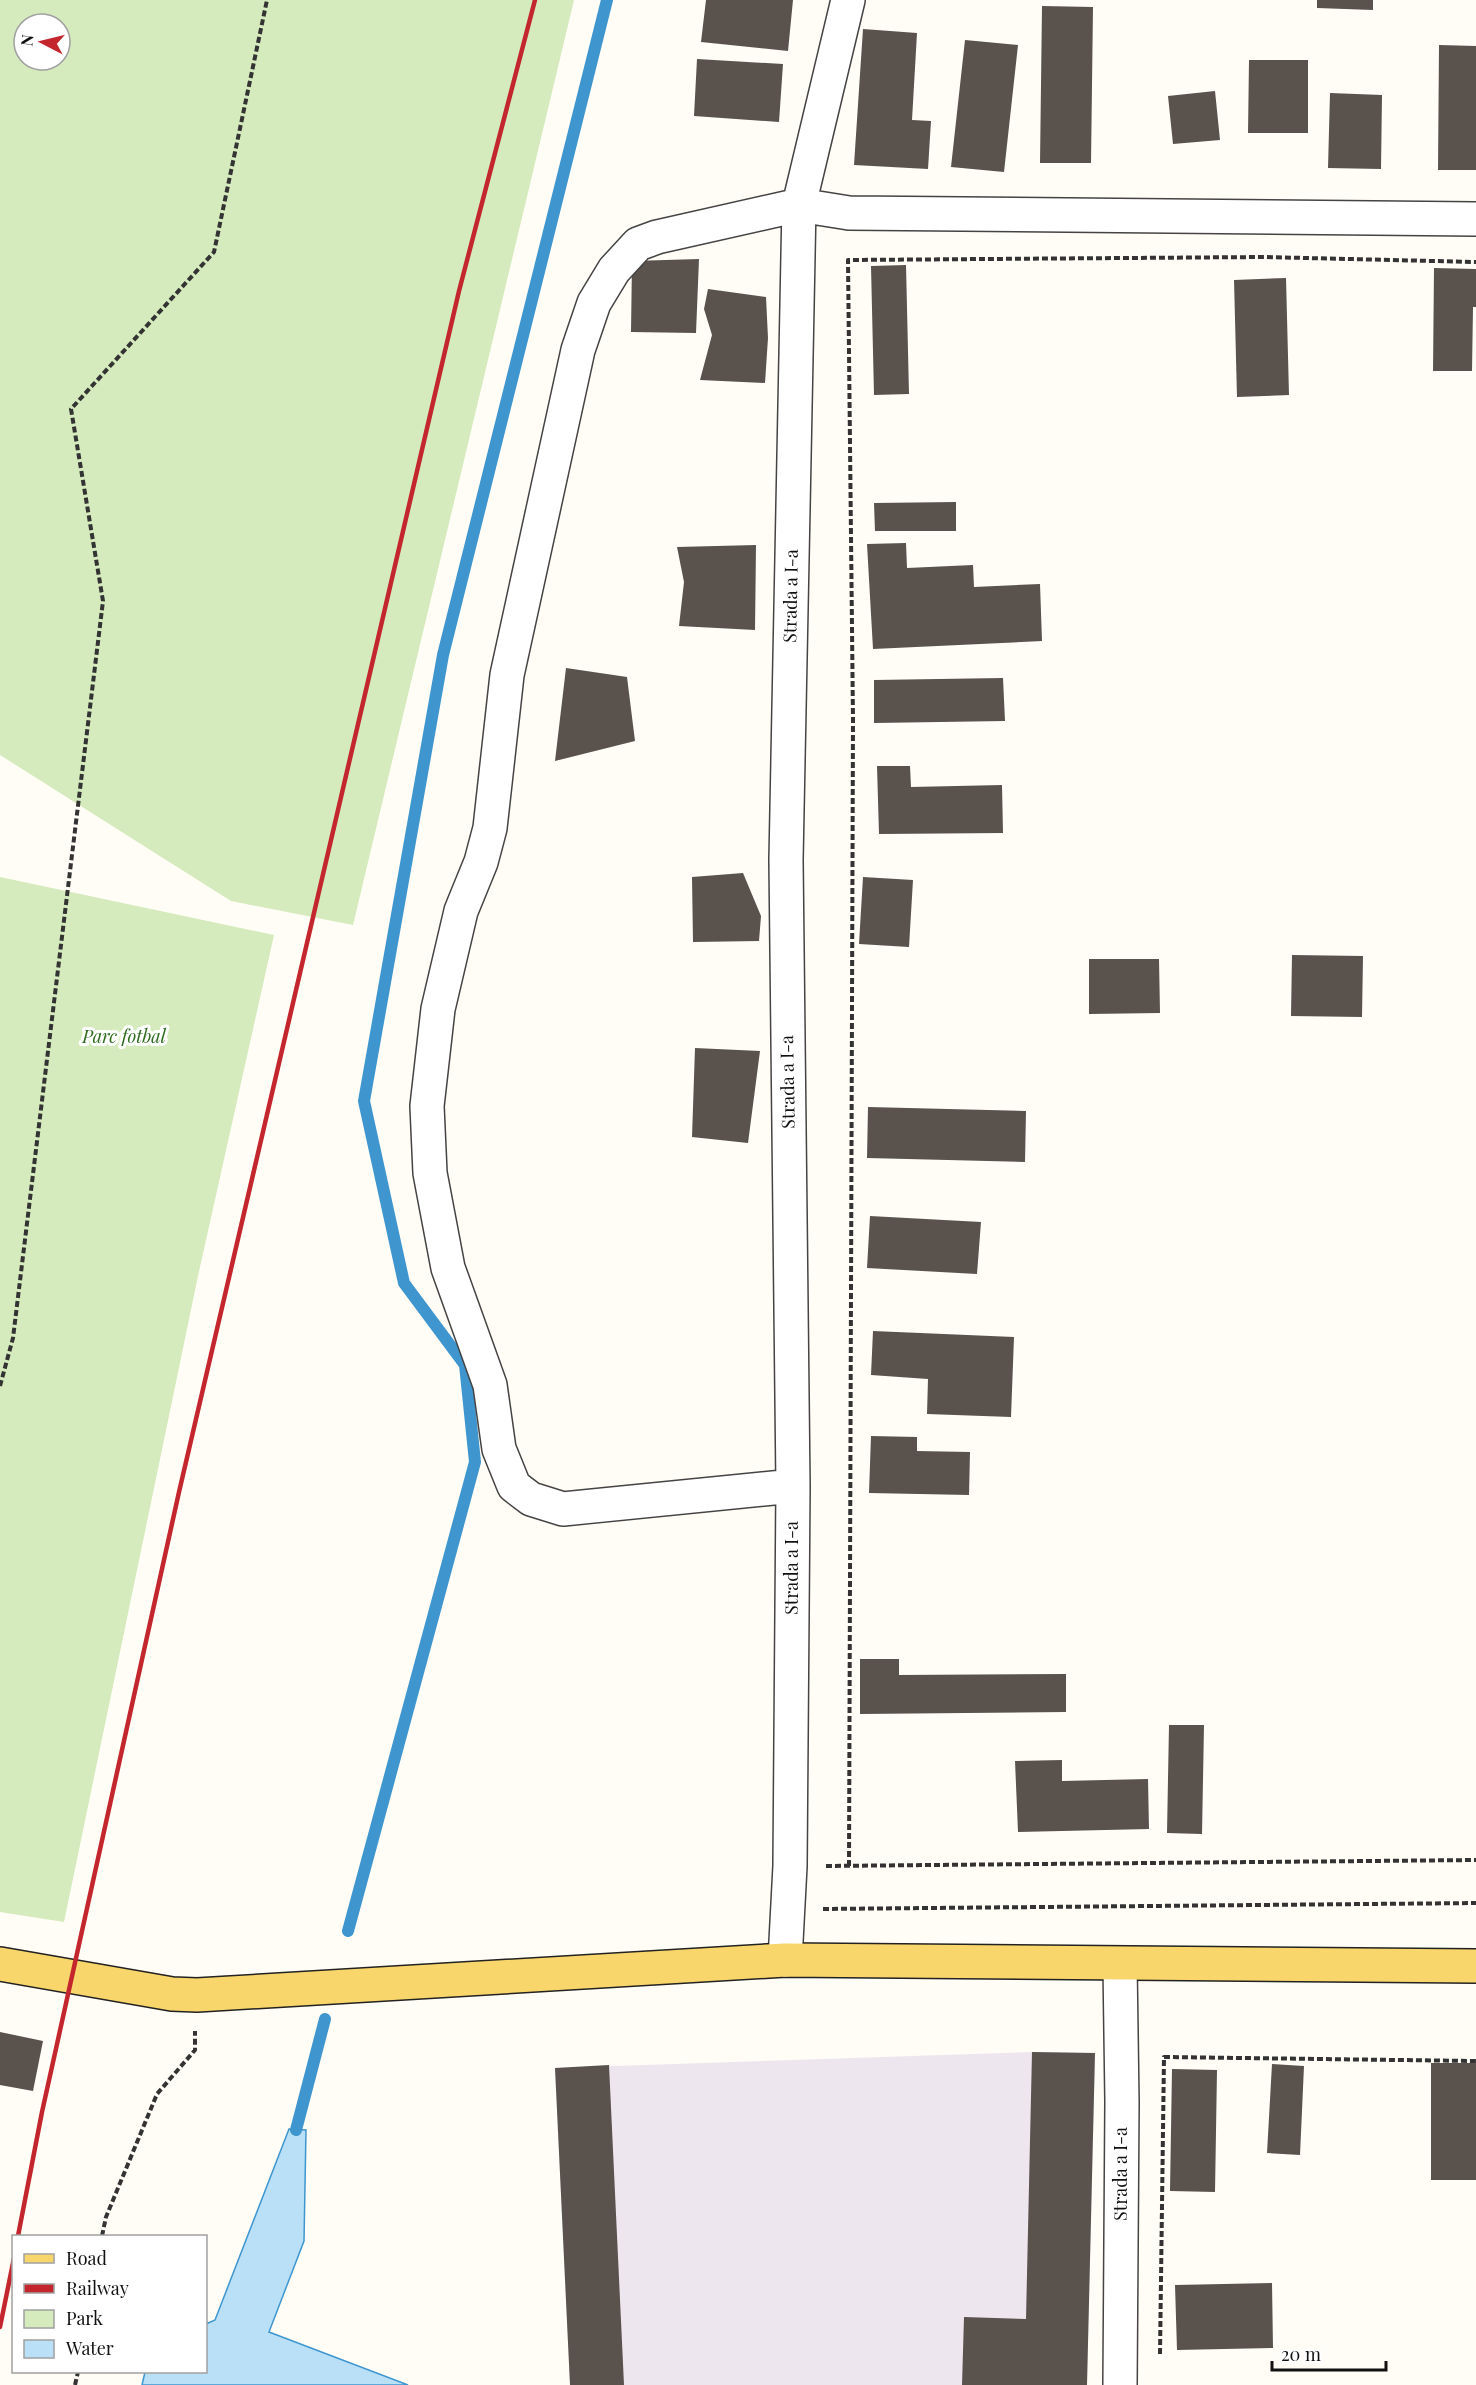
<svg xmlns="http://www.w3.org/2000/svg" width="1476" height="2385" font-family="'Playfair Display',serif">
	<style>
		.industrial { fill: #eee6ef }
		.green { fill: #d5ebbd; fill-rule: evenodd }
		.water { fill: #b9e0f7; stroke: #3f96cf; stroke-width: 1.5 }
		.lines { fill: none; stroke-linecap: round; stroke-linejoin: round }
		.stream { stroke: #3f96cf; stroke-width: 12 }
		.building { fill: #5a524d }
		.minor-casing { stroke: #444; stroke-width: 36 }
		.major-casing { stroke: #222; stroke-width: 36 }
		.path { stroke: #333; stroke-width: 4; stroke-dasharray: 6 3; stroke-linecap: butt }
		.minor { stroke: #fff; stroke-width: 33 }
		.major { stroke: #f9d66b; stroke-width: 33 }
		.rail { stroke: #c4262e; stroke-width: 4.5 }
		.labels { text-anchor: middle; stroke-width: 6; stroke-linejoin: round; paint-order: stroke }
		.street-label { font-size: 18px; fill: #111; stroke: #fff }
		.park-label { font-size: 18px; font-style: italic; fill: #2f6b1f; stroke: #fff }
	</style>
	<rect width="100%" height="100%" fill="#fffdf5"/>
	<!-- industrial -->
	<path class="industrial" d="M 1032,2052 L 1095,2053 L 1087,2385 L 570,2385 L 555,2068 Z"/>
	<!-- green -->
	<path class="green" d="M 0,0 L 574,0 L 353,925 L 231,901 L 0,755 ZM 24,24 L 60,24 L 60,60 L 24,60 Z
		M 0,877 L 274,935 L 198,1276 L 64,1922 L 0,1912 Z"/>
	<!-- water -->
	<path class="water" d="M 289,2129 L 306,2130 L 304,2241 L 269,2332 L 408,2385 L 142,2385 L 145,2372 L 206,2372 L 206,2324 L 215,2320 Z"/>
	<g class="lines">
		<!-- stream -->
		<path class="stream" d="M 348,1931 L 475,1462 L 465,1365 L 404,1283 L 364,1101 L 443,655 L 607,0
			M 296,2130 L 325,2019"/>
	</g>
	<!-- building -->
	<path class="building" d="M 706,0 L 793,0 L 788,51 L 701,42 Z
		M 1317,0 L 1373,0 L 1373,10 L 1317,8 Z
		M 1042,6 L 1093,7 L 1091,163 L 1040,163 Z
		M 863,29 L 917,33 L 912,120 L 931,121 L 928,169 L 854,165 Z
		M 965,40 L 1018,45 L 1004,172 L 951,167 Z
		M 1439,45 L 1476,46 L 1476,170 L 1438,170 Z
		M 697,59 L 783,64 L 779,122 L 694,116 Z
		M 1249,60 L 1308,60 L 1308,133 L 1248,133 Z
		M 1215,91 L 1220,140 L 1173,144 L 1168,96 Z
		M 1330,93 L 1382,95 L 1381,169 L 1328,168 Z
		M 699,259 L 696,333 L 631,332 L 632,261 Z
		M 906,265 L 909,394 L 874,395 L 871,266 Z
		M 1434,268 L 1476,269 L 1476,307 L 1473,307 L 1472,371 L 1433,371 Z
		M 1286,278 L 1289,395 L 1237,397 L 1234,280 Z
		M 708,289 L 766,297 L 768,338 L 765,383 L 700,380 L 712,335 L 704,309 Z
		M 956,502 L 956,531 L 875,531 L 874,503 Z
		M 906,543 L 907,568 L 973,565 L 974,587 L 1040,584 L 1042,641 L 873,649 L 867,544 Z
		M 756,545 L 755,630 L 679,626 L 684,582 L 677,547 Z
		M 566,668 L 627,677 L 635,741 L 555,761 Z
		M 1003,678 L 1005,721 L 874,723 L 874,680 Z
		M 877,766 L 910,766 L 911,787 L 1002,785 L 1003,833 L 879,834 Z
		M 743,873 L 761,916 L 759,941 L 693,942 L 692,877 Z
		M 863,877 L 913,880 L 909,947 L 859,944 Z
		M 1292,955 L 1363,956 L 1362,1017 L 1291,1016 Z
		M 1089,959 L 1159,959 L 1160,1013 L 1089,1014 Z
		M 695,1048 L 760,1051 L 748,1143 L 692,1137 Z
		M 868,1107 L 1026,1111 L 1025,1162 L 867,1158 Z
		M 870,1216 L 981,1222 L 977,1274 L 867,1268 Z
		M 873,1331 L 1014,1337 L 1011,1417 L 927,1414 L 928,1379 L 871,1375 Z
		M 871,1436 L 917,1437 L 917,1451 L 970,1452 L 969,1495 L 869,1493 Z
		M 860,1659 L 899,1659 L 899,1675 L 1066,1674 L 1066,1712 L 860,1714 Z
		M 1169,1725 L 1204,1725 L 1202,1834 L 1167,1833 Z
		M 1062,1760 L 1062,1781 L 1148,1779 L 1149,1829 L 1018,1832 L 1015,1761 Z
		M 0,2032 L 43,2041 L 33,2091 L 0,2085 Z
		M 1032,2052 L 1095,2053 L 1087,2385 L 962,2385 L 964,2317 L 1026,2319 Z
		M 1431,2063 L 1476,2063 L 1476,2180 L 1431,2180 Z
		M 1272,2064 L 1304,2066 L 1300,2155 L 1267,2153 Z
		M 609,2065 L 624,2385 L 570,2385 L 555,2068 Z
		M 1172,2069 L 1217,2070 L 1215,2192 L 1170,2191 Z
		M 1272,2283 L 1273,2348 L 1177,2350 L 1175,2285 Z"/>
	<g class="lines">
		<defs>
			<path id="minor" d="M 793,1486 L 563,1509 L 531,1499 L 514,1486 L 499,1449 L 490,1385 L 448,1268 L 430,1173 L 427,1106 L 438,1009 L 461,911 L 481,862 L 490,828 L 507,675 L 578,350 L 594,303 L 614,270 L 638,244 L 657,237 L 799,205 L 849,213 L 1476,219
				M 785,1960 L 790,1866 L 793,1486 L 786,860 L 799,205 L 848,0
				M 1120,2385 L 1122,2102 L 1120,1964"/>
			<path id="major" d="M 0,1964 L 172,1994 L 197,1995 L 785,1960 L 1476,1966"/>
		</defs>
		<!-- minor casing -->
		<use href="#minor" class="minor-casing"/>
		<!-- major casing -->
		<use href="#major" class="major-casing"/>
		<!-- path -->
		<path class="path" d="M 0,1386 L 13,1338 L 103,601 L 71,409 L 214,252 L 267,0
			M 826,1866 L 1476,1860
			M 849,1866 L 853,720 L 848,260 L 1264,257 L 1476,262
			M 823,1909 L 1476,1903
			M 102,2236 L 106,2217 L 157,2094 L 195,2050 L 195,2031
			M 1160,2354 L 1164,2057 L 1476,2061
			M 75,2385 L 78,2372"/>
		<!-- minor -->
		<use href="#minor" class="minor"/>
		<!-- major -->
		<use href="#major" class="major"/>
		<!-- rail -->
		<path class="rail" d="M 18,2236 L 42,2112 L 179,1492 L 459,291 L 535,0
			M 0,2327 L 14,2258"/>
	</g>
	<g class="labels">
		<!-- street labels -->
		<g class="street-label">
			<text transform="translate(791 596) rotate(-89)" y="6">Strada a I-a</text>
			<text transform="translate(788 1082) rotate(-91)" y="6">Strada a I-a</text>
			<text transform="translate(792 1568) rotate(-90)" y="6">Strada a I-a</text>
			<text transform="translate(1121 2174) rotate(-90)" y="6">Strada a I-a</text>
		</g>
		<!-- park labels -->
		<g class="park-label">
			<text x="124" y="1043">Parc fotbal</text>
		</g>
	</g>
	<!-- legend -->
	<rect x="12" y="2235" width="195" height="138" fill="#ffffff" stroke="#a0a0a0" stroke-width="1.5"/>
	<rect x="24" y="2254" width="30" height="9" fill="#f9d66b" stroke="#a0a0a0" stroke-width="1.5"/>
	<text x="66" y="2265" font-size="18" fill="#111111">Road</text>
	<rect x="24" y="2284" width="30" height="9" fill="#c4262e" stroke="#a0a0a0" stroke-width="1.5"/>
	<text x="66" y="2295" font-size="18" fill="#111111">Railway</text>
	<rect x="24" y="2310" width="30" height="18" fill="#d5ebbd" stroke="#a0a0a0" stroke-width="1.5"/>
	<text x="66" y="2325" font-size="18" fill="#111111">Park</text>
	<rect x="24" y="2340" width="30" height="18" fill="#b9e0f7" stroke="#a0a0a0" stroke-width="1.5"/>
	<text x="66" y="2355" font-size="18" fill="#111111">Water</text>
	<!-- north arrow -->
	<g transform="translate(42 42) rotate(277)"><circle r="28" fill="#ffffff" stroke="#a0a0a0" stroke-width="1.5"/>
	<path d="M0-4.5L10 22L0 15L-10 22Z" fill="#c4262e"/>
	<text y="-9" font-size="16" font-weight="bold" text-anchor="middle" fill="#111111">N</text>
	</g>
	<!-- scale -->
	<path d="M1272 2361v9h114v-9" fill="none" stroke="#111111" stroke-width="3"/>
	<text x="1281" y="2361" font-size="18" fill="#111111" stroke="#ffffff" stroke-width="4.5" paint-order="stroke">20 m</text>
</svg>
